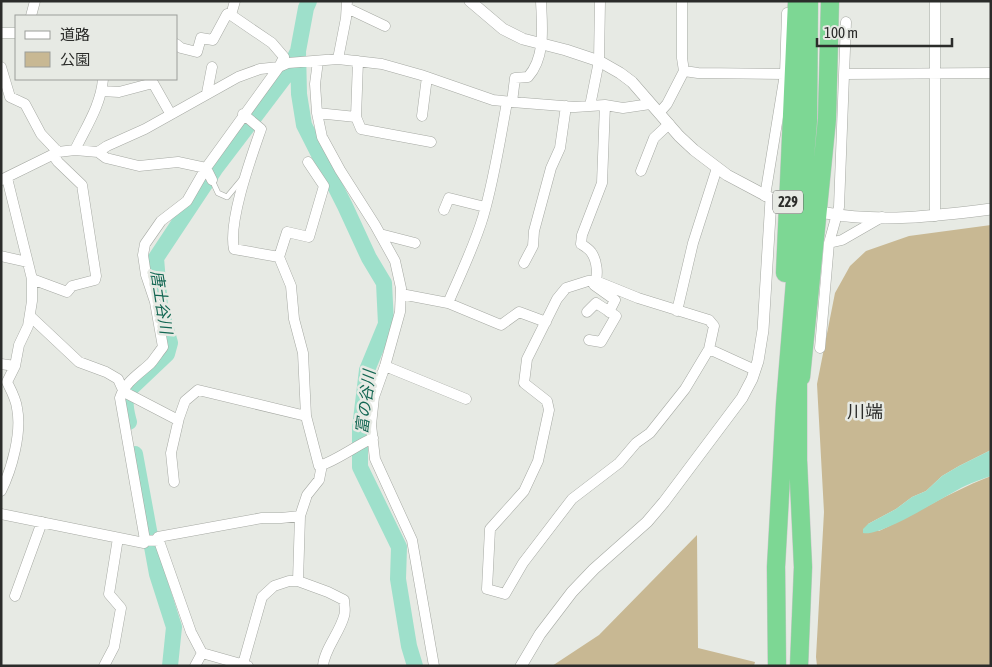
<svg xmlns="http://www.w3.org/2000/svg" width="992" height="667" font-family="'Asap Condensed','Noto Sans JP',sans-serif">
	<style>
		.green { fill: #c8b893 }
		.water { fill: #9ee0cb }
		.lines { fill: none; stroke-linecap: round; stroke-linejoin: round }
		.river { stroke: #9ee0cb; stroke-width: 16 }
		.service-casing { stroke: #a6a9a3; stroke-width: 6 }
		.minor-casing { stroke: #a6a9a3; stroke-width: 11 }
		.tertiary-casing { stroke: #a6a9a3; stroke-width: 12 }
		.motorway-casing { stroke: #c8c8c8; stroke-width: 19 }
		.service { stroke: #fff; stroke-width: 5 }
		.minor { stroke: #fff; stroke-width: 10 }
		.tertiary { stroke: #fff; stroke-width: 11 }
		.motorway { stroke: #7dd794; stroke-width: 18 }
		.labels { text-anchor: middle; stroke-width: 5; stroke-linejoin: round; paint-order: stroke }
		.shield { fill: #e7eae4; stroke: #636562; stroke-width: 1 }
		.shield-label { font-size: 14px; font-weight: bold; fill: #2b2c2a }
		.water-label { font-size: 16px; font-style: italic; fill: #126652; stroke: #e7eae4 }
		.quarter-label { font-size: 18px; fill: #2b2c2a; stroke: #e7eae4 }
	</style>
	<rect width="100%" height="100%" fill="#e7eae4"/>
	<!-- green -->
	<path class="green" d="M 991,225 L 991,450 L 959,466 L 942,476 L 926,491 L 912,497 L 896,509 L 868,524 L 879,531 C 917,513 952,491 991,476 L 991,666 L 817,666 L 816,657 L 824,512 L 817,384 L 835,293 L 850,266 L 866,251 L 909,236 Z
		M 697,535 L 698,648 L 755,662 L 754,666 L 552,666 L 599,635 Z"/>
	<!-- water -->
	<path class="water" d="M 991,450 L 991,476 C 982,479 973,482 965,486 C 944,496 882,537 863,533 L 863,529 L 868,524 L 896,509 L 912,497 L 926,491 L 942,476 L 959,466 Z"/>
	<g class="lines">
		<!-- river -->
		<path class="river" d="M 309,1 L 306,8 L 298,51 L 299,94 L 304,125 L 345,206 L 369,258 L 384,283 L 386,324 L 367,370 L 360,428 L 360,467 L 399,547 L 398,579 L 409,646 L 415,666
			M 129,422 C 126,411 124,402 128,391 L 167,354 L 170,343 L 160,307 L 156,258 L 215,169 L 287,74 L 297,53
			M 135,454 L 157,574 L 174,627 L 170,666"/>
		<defs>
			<path id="service" d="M 212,180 L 218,193 L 227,197 L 242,179"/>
			<path id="minor" d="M 935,1 L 935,216
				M 347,8 L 385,26
				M 31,16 L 35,1
				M 1,33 L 16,33
				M 176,44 L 181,48 L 197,52 L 201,38 L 213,40 L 227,14 L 231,15
				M 338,59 L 346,18 L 347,1
				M 318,61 L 315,84 L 317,113 L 322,137 L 340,170 L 375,225 L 395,261 L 401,288 L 400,312 L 385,366 L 374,397 L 371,425 L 375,459 L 412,540 L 434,666
				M 358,61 L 356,117 L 361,129 L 431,142
				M 1,67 L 10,97 L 25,104 L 41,134 L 58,152
				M 684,71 L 698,73 L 785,74
				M 845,74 L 991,73
				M 102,91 L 119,92 L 153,83 L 170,113
				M 207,93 L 212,67
				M 512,102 L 515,78 L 528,77 C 546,57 542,26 541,1
				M 605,105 L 602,183 L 582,235 L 581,244 C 584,246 589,249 591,252 C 597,260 599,276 594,285 L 615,300 L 609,312
				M 590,106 L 599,61 L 600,1
				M 317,113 L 356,117
				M 659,113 L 667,104 L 684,71 L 682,58 L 682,1
				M 243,114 L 261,129 C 251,158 228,221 234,249 L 279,257 L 291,286 L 294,319 L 303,353 L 306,416 L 319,466 C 334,462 357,445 373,438
				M 422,116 L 427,77
				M 75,150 C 86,127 101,105 103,79
				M 98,152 L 106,158 L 139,166 L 178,162 L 206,168
				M 206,168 L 212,180
				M 641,171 L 654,138 L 669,124
				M 1,180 L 58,152 L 75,150 L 98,152 L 107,146 L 145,129 L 238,77 L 260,69 L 279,67 L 288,63 L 338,59 L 382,64 L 421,75 L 493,100 L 512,102 L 575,107 L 605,105 L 623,108 L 650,104
				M 765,196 L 785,74 L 787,13
				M 444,210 L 449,198 L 485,207
				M 380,234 L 415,243
				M 829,243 L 839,207 L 846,22
				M 1,256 L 27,262
				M 279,257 L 287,232 L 309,237 L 324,186 L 308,162
				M 524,263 L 533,246 L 534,231 L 551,168 L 560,148 L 566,106
				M 32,279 L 67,292 L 72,286 L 95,280 L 96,276 L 82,185 L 58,162 L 53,155
				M 588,281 L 596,281 L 638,298 L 709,320 L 714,326 L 709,349 L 685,389 L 650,433 L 636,443 L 619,463 L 572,499 L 523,563 L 505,594 L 487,589 L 490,529 L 524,491 L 538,461 L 549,410 L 547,401 L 524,383 L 527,359 L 557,299 L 566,288 Z
				M 401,294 L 448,303 L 501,325 L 519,312 L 546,322
				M 448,303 C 460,275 474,247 483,217 C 494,180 500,140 507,102
				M 677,311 L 693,243 L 717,168
				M 587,312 L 596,303 L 616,316 L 601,342 L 589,340
				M 30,316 L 79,362 L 106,372 L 118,379 L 123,390 L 126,393 L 176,419 L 179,418 L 185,401 L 198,390 L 306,416
				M 820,348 L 829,243 L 842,240 L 882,217
				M 709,349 L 755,370
				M 1,364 L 15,366
				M 385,366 L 466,399
				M 174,482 L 171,453 L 179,418
				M 1,491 C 12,469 22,432 17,408 C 16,399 11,390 7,382 L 15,366 L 19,345 L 28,326 L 32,301 L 32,279 L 7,178
				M 1,514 L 144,543 L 145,540 L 159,541 L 158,537 L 262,518 L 281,518 L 300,516 L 307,495 L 319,480 L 322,465
				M 145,540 L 120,398 C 125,382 139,374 151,363 C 155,358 159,352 163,347 L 155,302 L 146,275 L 143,255 L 145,244 L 161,221 L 187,201 L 206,168 L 279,67 L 284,57 L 272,43 L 231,15 L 235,1
				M 159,541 L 191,632 L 202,653 L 195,666
				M 298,581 L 328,592 L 344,600 C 344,605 346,611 344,616 C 340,632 324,650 323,666
				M 15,596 L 42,522
				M 202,653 L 248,666
				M 243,664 L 262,597 L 274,586 L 289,581 L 298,581 L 300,516
				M 104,666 L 114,647 L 121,608 L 109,594 L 118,538"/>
			<path id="tertiary" d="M 470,1 L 503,29 L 523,39 L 566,50 L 599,61 L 620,73 L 632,82 L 679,136 L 694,150 L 727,175 L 776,201
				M 826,213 C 880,223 936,216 991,209
				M 521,666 L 540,634 L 572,592 L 594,569 L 647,522 L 664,502 L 742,398 L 752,379 L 758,361 L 763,330 L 771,199"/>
			<path id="motorway" d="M 785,273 L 797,1
				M 798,364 L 798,460 L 803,567 L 799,666
				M 801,377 L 827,119 L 830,1
				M 777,666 L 776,567 L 785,404 L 808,121 L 809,1"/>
		</defs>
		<!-- service casing -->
		<use href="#service" class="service-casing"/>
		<!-- minor casing -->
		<use href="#minor" class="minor-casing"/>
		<!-- tertiary casing -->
		<use href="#tertiary" class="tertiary-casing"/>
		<!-- motorway casing -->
		<use href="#motorway" class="motorway-casing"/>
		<!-- service -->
		<use href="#service" class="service"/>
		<!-- minor -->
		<use href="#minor" class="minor"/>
		<!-- tertiary -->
		<use href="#tertiary" class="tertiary"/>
		<!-- motorway -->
		<use href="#motorway" class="motorway"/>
	</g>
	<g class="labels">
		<!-- shield labels -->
		<rect class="shield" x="773" y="190.5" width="30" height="23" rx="4"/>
		<g class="shield-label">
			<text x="788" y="207">229</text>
		</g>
		<!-- water labels -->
		<g class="water-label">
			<text transform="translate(162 302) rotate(81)" y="6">唐土谷川</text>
			<text transform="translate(365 402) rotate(-83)" y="6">富の谷川</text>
		</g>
		<!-- quarter labels -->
		<g class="quarter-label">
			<text x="865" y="418">川端</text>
		</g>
	</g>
	<!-- border -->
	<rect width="992" height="667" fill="none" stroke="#2b2c2a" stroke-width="5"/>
	<!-- legend -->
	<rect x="15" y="15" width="162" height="65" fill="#e7eae4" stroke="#9c9e9a"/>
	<rect x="25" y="31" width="25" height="8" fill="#ffffff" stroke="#9c9e9a"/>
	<text x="60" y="40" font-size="15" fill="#2b2c2a">道路</text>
	<rect x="25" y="52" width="25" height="15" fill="#c8b893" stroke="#9c9e9a"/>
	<text x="60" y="65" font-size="15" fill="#2b2c2a">公園</text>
	<!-- scale -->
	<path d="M817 38v8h135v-8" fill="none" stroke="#2b2c2a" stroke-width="2.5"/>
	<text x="824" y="38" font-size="15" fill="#2b2c2a" stroke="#e7eae4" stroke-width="4" paint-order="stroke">100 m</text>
</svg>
